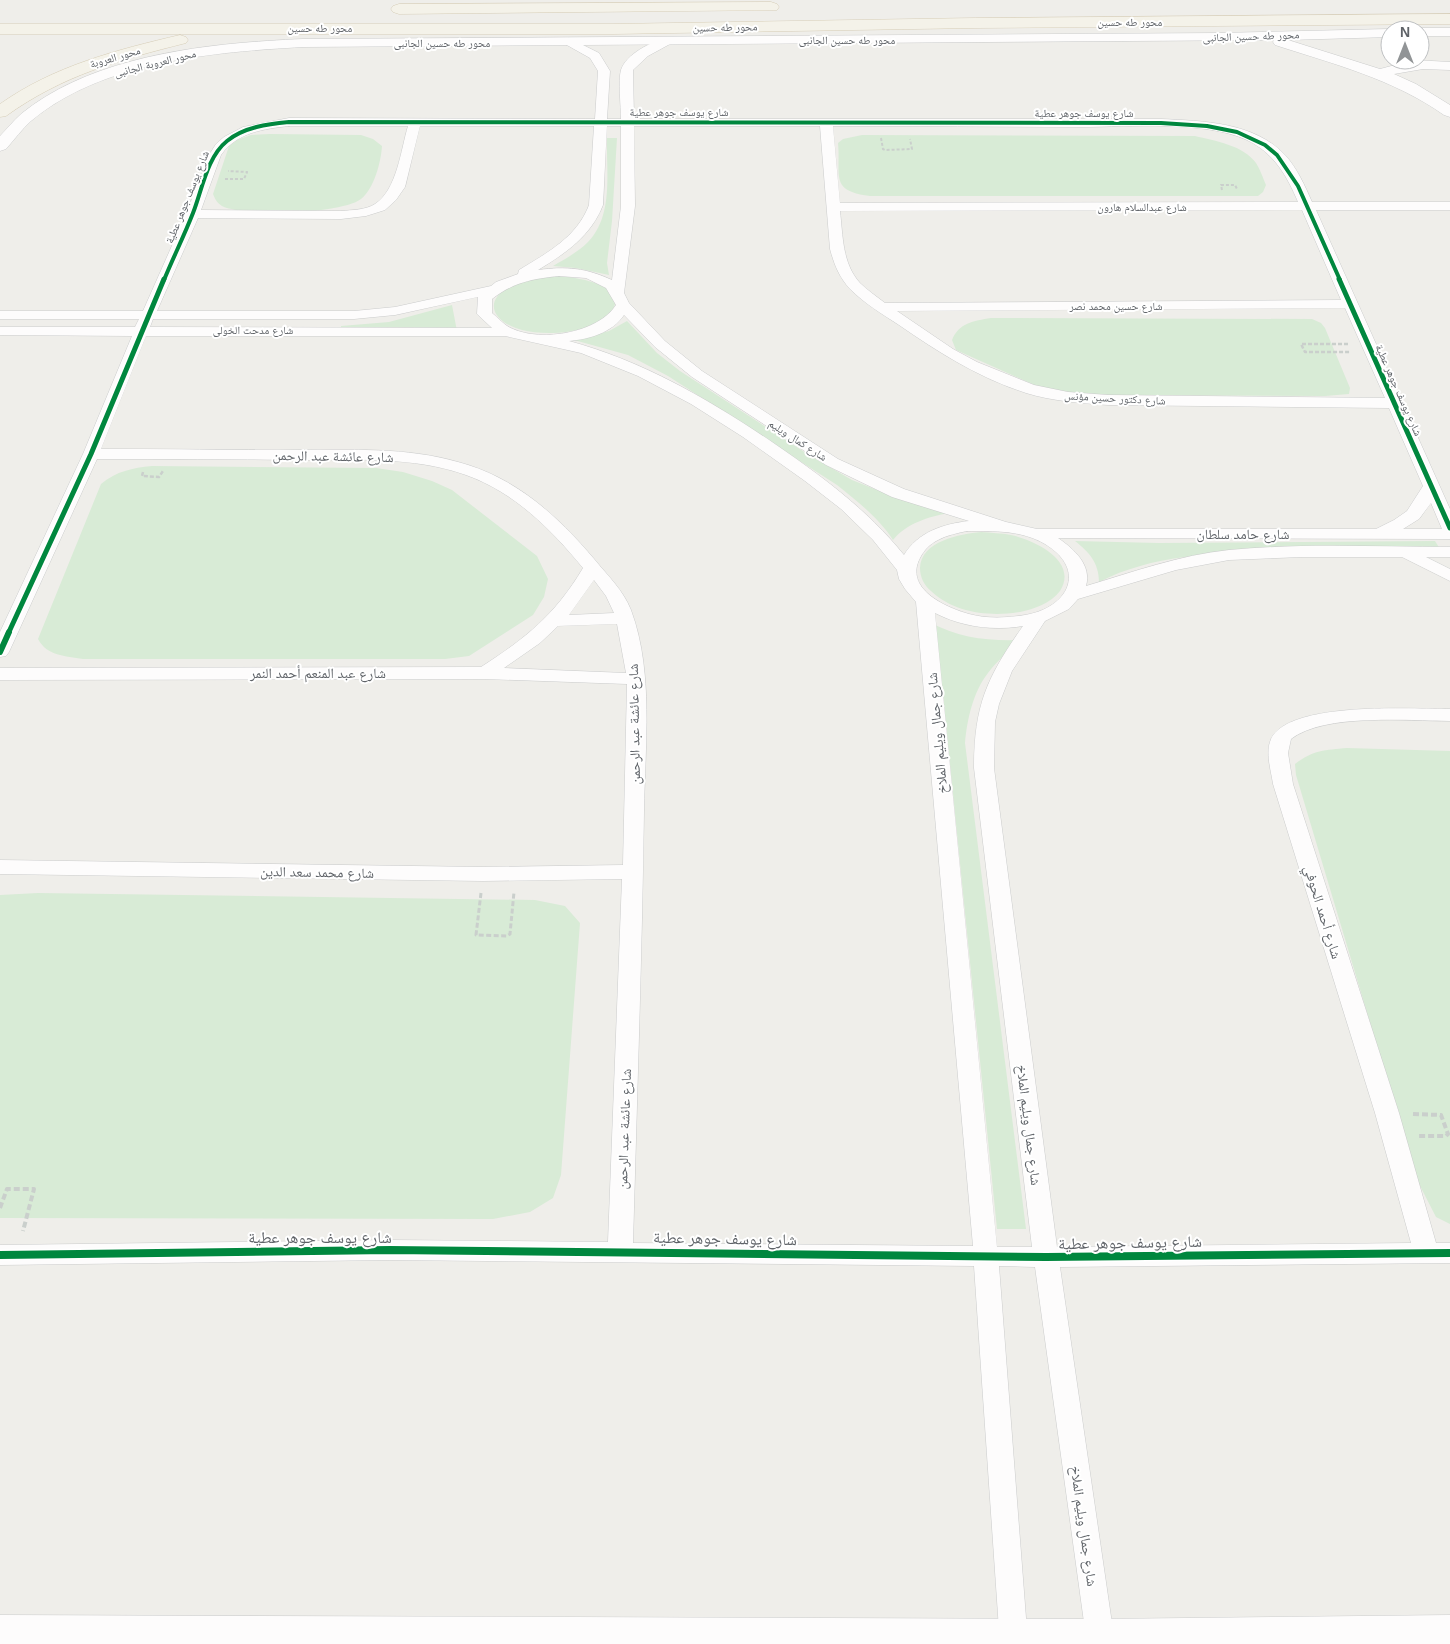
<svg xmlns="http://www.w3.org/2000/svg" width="1450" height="1644" font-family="Arial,'Noto Naskh Arabic',sans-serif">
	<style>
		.green { fill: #d8ebd6 }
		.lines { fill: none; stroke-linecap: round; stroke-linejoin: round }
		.minor-casing { stroke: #cbcccc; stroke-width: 1 }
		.tertiary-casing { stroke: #cbcccc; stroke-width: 1 }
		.primary-casing { stroke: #d7ceb8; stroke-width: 1 }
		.path-far3 { stroke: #cacfcc; stroke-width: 2; stroke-dasharray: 3 2; stroke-linecap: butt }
		.path-far2 { stroke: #cacfcc; stroke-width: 2.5; stroke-dasharray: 4 2; stroke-linecap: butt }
		.path-far1 { stroke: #cacfcc; stroke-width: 3; stroke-dasharray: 5 2.5; stroke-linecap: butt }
		.path { stroke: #cacfcc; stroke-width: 4; stroke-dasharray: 6 3; stroke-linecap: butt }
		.minor { fill: #fdfcfc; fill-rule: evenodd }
		.tertiary { fill: #fdfcfc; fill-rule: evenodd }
		.primary { fill: #f4f2e9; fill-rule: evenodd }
		.cycleway-far3-casing { stroke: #fff; stroke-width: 5.5 }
		.cycleway-far2-casing { stroke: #fff; stroke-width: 8 }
		.cycleway-far1-casing { stroke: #fff; stroke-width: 9 }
		.cycleway-casing { stroke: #fff; stroke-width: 11 }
		.cycleway-far3 { stroke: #00873e; stroke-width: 4 }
		.cycleway-far2 { stroke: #00873e; stroke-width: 5 }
		.cycleway-far1 { stroke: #00873e; stroke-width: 6 }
		.cycleway { stroke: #00873e; stroke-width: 8 }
		.labels { text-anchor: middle; stroke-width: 4; stroke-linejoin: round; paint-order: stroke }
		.far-street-label { font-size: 11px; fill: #5f6368; stroke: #fff }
		.street-label { font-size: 14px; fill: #5f6368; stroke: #fff }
		.near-street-label { font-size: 16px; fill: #5f6368; stroke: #fff }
	</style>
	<rect width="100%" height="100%" fill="#efeeea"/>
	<!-- green -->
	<path class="green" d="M 270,134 L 361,135 L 373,139 L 382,146 C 381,162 374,189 361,199 C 342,214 243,217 222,206 C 217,203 215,199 213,194 L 229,146 L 237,140 L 251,135 Z
		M 862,135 L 1195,136 C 1215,141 1243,145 1256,163 C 1260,169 1263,178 1266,185 L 1263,192 L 1258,196 L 870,196 C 829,191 841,176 838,143 L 843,139 Z
		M 607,138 L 617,138 L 612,221 L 607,263 L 609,275 L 576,268 L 553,266 C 565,259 578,252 588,242 C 614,215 606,172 607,138 Z
		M 555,276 C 571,276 636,285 609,314 C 591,334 546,336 522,330 C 492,322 481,300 514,284 C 525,278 542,278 555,276 Z
		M 452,305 L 457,331 L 341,329 L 341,326 L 389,322 Z
		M 991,318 L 1312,319 L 1321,323 L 1325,328 L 1350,388 L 1349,394 L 1325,396 L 1089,395 L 1041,388 L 956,350 L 952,340 C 959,323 973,321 991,318 Z
		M 627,321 L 657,353 L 680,371 L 809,455 L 852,480 L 882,492 L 949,513 C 928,517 907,523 893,540 C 879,518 857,501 837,485 L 668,376 L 628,355 L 574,340 L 609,331 Z
		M 152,466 L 376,468 L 403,472 L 432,481 L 452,490 L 537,556 L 548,579 L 544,597 L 533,615 L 469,656 L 445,659 L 83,659 C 65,656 47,656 38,639 L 101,484 C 117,471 132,468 152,466 Z
		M 981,532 C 991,533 1001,533 1011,535 C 1034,540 1079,561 1060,591 C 1051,603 1034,609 1020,612 C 990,617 954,613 931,591 C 924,585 920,577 920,568 C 921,541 960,534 981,532 Z
		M 1075,541 L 1159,543 L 1435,541 L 1440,549 C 1392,550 1344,551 1296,552 C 1229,553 1160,551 1099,582 C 1099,563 1089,552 1075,541 Z
		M 929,622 C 959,638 987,641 1020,640 C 1009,651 997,661 988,673 C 973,692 967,720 965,743 L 1026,1229 L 997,1229 L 943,695 Z
		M 1347,748 L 1450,751 L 1450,1224 L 1436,1217 L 1417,1180 L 1296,775 L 1295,764 C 1313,750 1325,750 1347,748 Z
		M 38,893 L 535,900 L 565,906 L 580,923 L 561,1175 L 553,1198 L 530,1212 L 493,1219 L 0,1218 L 0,895 Z"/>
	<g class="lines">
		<defs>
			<path id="minor" d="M 569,38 L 599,53 L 610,71 L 607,119 L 621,119 C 621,107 618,80 621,70 C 626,54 651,42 666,38 L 670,40 L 672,42 L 670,44 L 648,56 L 633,70 L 634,119 L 1161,119 C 1203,121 1254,122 1285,155 C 1297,168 1305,186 1312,202 L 1450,202 L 1450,210 L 1316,210 L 1450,509 L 1450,539 L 1058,538 C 1074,549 1092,565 1086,586 C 1133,572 1180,555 1229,550 C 1302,543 1377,547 1450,547 L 1450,557 L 1426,557 L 1450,569 L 1450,581 L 1402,557 L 1302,557 L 1229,560 L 1176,570 L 1078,599 L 1069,609 L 1045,621 L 1012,671 L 999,704 L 995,722 L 994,768 L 1057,1247 L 1411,1243 L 1375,1113 L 1273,784 C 1271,770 1265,753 1271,739 C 1289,701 1412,709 1450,709 L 1450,721 C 1407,721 1325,713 1291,739 L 1288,753 L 1293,784 L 1399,1113 L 1436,1243 L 1450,1243 L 1450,1263 L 1060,1267 L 1115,1644 L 1087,1644 L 1035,1267 L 999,1266 L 1028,1644 L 1000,1644 L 974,1266 L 390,1260 L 0,1265 L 0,1245 L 390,1240 L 608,1242 L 622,879 L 483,881 L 0,874 L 0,860 L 483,867 L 623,865 L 627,684 L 485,679 L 0,680 L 0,668 L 481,667 C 526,638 555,615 583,568 C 551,529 514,492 466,475 C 413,456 353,460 297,460 C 231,459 164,459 97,459 L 9,652 L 6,656 L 0,657 L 0,632 L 83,454 L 132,336 L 0,335 L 0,327 L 135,327 L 139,319 L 0,319 L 0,311 L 143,311 L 186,214 L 209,155 L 216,144 L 224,137 L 243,127 L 289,118 L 595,119 L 598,71 L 590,58 L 565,44 L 563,42 ZM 289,126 L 408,126 C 401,149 397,190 375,204 C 366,210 352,210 341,211 L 201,210 L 221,155 C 237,132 264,129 289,126 ZM 420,126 L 594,126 L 589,205 C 577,237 547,253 519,270 L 518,274 L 496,282 L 491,286 L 395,307 L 354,311 L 157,311 L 198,218 L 341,219 L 366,216 L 385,210 L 396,200 L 405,187 ZM 607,126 L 621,126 L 621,206 L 612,280 C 586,268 567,266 538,270 C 566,253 591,236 603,205 ZM 634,126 L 820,126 L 830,249 C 834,264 839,277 850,289 C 864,303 882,314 899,325 C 938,352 979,378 1026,393 C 1052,401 1080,403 1108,405 L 1389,408 L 1423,486 L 1407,511 L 1394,520 L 1376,529 L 1037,529 L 1006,522 L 904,489 L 838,459 L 702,371 L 665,341 L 629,303 L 624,293 L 635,206 ZM 833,126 C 916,126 999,127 1082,127 C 1130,127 1203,120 1247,140 C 1274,153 1287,176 1298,202 L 840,203 ZM 1302,210 L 1341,300 L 885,303 C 876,296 867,290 860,283 C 842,263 843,236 840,211 ZM 559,276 L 586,278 L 606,288 L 616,305 C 598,333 542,342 513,329 C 505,326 498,318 492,313 L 492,299 C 514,282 532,279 559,276 ZM 478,297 L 477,314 L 492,328 L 150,327 L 153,319 L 354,319 L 395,315 ZM 1345,308 L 1385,398 L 1108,395 L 1068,392 L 1034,385 L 977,362 L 953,349 L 897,311 ZM 624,315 L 655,347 L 692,377 L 826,465 L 892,497 L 969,521 C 943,524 918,532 904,555 C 867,509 820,475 772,442 C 708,399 643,361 569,341 C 589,339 612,333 624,315 ZM 146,336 L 505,336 L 581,353 L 638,376 L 691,404 L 743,437 L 805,481 L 841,509 L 873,540 L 897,570 L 899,579 L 905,589 L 916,602 L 973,1246 L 633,1243 C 637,1099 642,955 644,811 C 645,746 654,672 631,610 C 623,590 608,576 595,560 C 557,515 515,477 458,462 C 406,447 351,450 298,450 C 232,450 167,449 101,449 ZM 1431,503 L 1442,529 L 1403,529 L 1419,519 ZM 967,531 C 994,531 1021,530 1045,544 C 1088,570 1068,608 1025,615 C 1007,618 987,619 969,614 C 944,607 904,588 920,558 C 924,550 930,544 938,540 C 947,535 958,533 967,531 ZM 594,580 L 606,596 L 614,613 L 569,615 ZM 935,613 C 962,627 994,631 1023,626 C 987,677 974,705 974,768 L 1032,1247 L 997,1247 ZM 617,624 L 626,673 L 504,668 L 540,643 L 558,626 Z"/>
			<path id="tertiary" d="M 1420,28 L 1450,28 L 1450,36 L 1420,36 L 1420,30 L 1414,30 Z
				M 1390,29 L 1395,30 L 1390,30 L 1390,37 L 1288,40 L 1380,69 L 1414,60 L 1450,62 L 1450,70 L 1423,69 L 1394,74 L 1416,84 L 1450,105 L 1450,117 L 1444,115 C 1393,79 1334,64 1275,45 L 1273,42 L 1274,40 L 303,47 C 215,52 102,61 31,121 C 22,129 14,140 6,149 L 0,151 L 0,136 C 7,129 13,121 21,114 C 95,54 211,43 303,39 L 1220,33 Z
				M 0,1615 L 1100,1619 L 1450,1615 L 1450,1644 L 0,1644 Z"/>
			<path id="primary" d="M 771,2 L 777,4 L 779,7 L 777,10 L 399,14 L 393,12 L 391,9 L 393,6 L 399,4 Z
				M 1450,14 L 1450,24 L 975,28 L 613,34 L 0,34 L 0,24 L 613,24 L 975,18 Z
				M 180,35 L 186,37 L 188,40 L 186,43 C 119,60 63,75 6,116 L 0,117 L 0,104 C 54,66 116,50 180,35 Z"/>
		</defs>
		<!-- minor casing -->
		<use href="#minor" class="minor-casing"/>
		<!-- tertiary casing -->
		<use href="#tertiary" class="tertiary-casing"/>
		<!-- primary casing -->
		<use href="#primary" class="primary-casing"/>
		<!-- path-far3 -->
		<path class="path-far3" d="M 881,138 L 883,149 L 885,150 L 912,149 L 910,139
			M 225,179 L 244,179 L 247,172 L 228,171
			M 1222,190 L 1221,185 L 1235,185 L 1237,189"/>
		<!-- path-far2 -->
		<path class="path-far2" d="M 1348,344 L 1301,344 L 1305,352 L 1351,352
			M 143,472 L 142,476 L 159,477 L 163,471"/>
		<!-- path-far1 -->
		<path class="path-far1" d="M 481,893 L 476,935 L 507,936 L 510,934 L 514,892"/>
		<!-- path -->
		<path class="path" d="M 1413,1114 L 1441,1115 L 1448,1134 L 1446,1136 L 1419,1136
			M 0,1208 L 7,1189 L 34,1189 L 23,1231"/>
		<!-- minor -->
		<use href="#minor" class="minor"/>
		<!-- tertiary -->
		<use href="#tertiary" class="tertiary"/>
		<!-- primary -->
		<use href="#primary" class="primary"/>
		<defs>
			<path id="cycleway-far3" d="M 164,280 C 173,258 184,236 193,213 C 202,190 207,157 227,141 C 244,127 268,124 289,122 L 1161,123 L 1207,126 L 1237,132 L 1265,145 L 1277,155 L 1298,186 L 1340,280"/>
			<path id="cycleway-far2" d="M 1339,279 L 1450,528
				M 8,634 L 91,454 L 164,279"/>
			<path id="cycleway-far1" d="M 0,652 L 9,632"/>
			<path id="cycleway" d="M 0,1255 L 390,1250 L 1046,1257 L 1450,1253"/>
		</defs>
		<!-- cycleway-far3 casing -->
		<use href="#cycleway-far3" class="cycleway-far3-casing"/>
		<!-- cycleway-far2 casing -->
		<use href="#cycleway-far2" class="cycleway-far2-casing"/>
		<!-- cycleway-far1 casing -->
		<use href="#cycleway-far1" class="cycleway-far1-casing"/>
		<!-- cycleway casing -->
		<use href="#cycleway" class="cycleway-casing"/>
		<!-- cycleway-far3 -->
		<use href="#cycleway-far3" class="cycleway-far3"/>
		<!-- cycleway-far2 -->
		<use href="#cycleway-far2" class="cycleway-far2"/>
		<!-- cycleway-far1 -->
		<use href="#cycleway-far1" class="cycleway-far1"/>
		<!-- cycleway -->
		<use href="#cycleway" class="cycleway"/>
	</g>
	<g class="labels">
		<!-- far-street labels -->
		<g class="far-street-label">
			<text x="1130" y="26">محور طه حسين</text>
			<text transform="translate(725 27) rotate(-1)" y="4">محور طه حسين</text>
			<text x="320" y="32">محور طه حسين</text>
			<text transform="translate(1251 36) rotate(-2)" y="4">محور طه حسين الجانبى</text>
			<text x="847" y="44">محور طه حسين الجانبى</text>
			<text x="442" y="47">محور طه حسين الجانبى</text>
			<text transform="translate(115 57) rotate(-16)" y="4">محور العروبة</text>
			<text transform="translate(155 63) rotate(-14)" y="4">محور العروبة الجانبى</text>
			<text x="679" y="116">شارع يوسف جوهر عطية</text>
			<text x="1084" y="117">شارع يوسف جوهر عطية</text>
			<text transform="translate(187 197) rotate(-68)" y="4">شارع يوسف جوهر عطية</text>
			<text x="1142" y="211">شارع عبدالسلام هارون</text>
			<text x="1116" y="310">شارع حسين محمد نصر</text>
			<text x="253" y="334">شارع مدحت الخولى</text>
			<text transform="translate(1399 390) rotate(66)" y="4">شارع يوسف جوهر عطية</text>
			<text transform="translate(1115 398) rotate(3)" y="4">شارع دكتور حسين مؤنس</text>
			<text transform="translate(798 440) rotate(33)" y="4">شارع كمال ويليم</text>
		</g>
		<!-- street labels -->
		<g class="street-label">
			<text transform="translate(333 456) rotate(1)" y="5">شارع عائشة عبد الرحمن</text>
			<text x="1243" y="539">شارع حامد سلطان</text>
			<text x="318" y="678">شارع عبد المنعم أحمد النمر</text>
			<text transform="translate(634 724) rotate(-91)" y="5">شارع عائشة عبد الرحمن</text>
			<text transform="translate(937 733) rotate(-95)" y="5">شارع جمال ويليم الملاخ</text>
			<text transform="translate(317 872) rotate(1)" y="5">شارع محمد سعد الدين</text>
			<text transform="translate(1323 912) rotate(73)" y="5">شارع أحمد الحوفي</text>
			<text transform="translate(1029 1125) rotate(83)" y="5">شارع جمال ويليم الملاخ</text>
			<text transform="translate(624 1129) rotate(-88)" y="5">شارع عائشة عبد الرحمن</text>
			<text transform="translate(1084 1526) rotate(82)" y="5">شارع جمال ويليم الملاخ</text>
		</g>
		<!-- near-street labels -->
		<g class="near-street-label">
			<text x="320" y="1243">شارع يوسف جوهر عطية</text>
			<text transform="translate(725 1238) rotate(1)" y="6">شارع يوسف جوهر عطية</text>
			<text transform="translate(1130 1242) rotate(-1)" y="6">شارع يوسف جوهر عطية</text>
		</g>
	</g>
	<!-- north arrow -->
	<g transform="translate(1405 45)"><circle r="24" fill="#ffffff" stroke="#bfc1c3"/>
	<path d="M0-4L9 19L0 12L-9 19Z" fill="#919496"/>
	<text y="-8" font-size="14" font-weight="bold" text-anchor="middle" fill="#5f6368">N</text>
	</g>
</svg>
